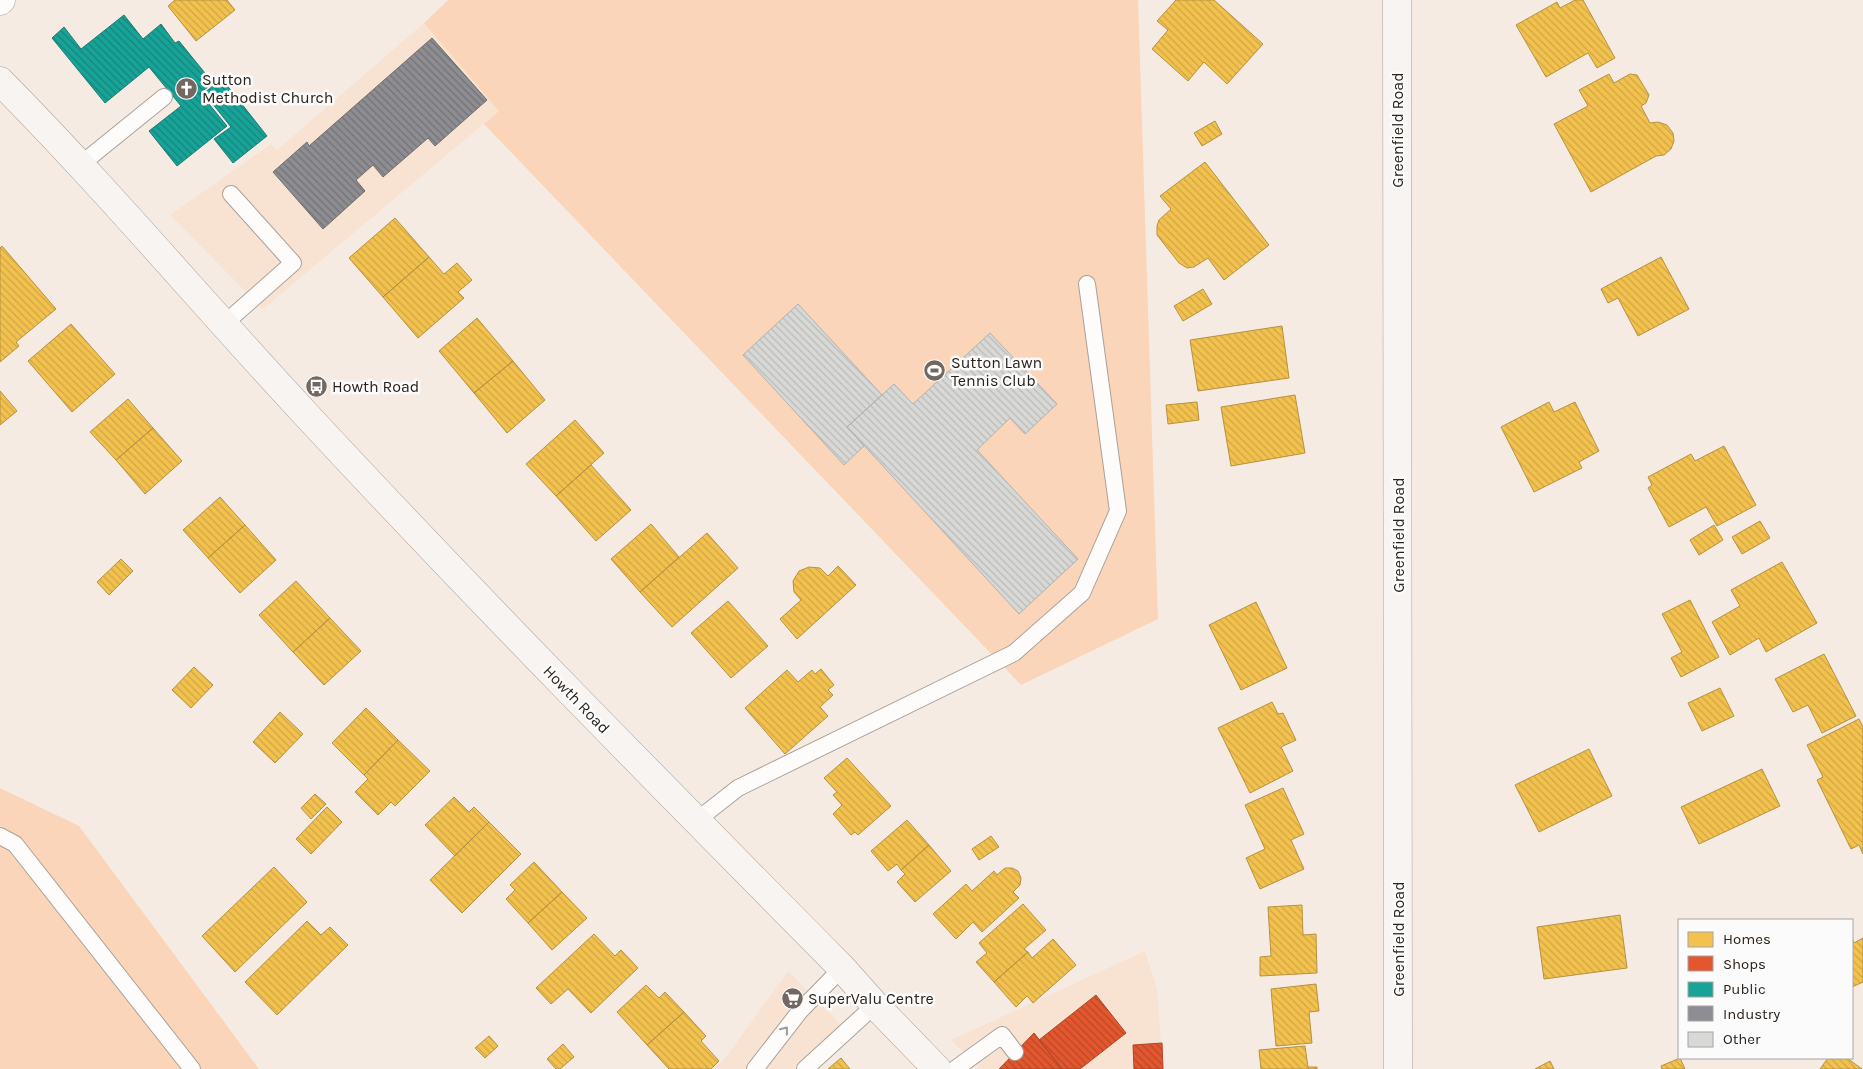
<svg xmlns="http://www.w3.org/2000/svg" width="1863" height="1069" font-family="Karla,sans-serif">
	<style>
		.built { fill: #f8e2d2 }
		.green { fill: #fad5b9 }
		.homes { fill: url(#homes-back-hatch); stroke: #b6913f }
		.shops { fill: url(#shops-back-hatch); stroke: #ac4728 }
		.public { fill: url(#public-back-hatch); stroke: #1d7c72 }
		.industry { fill: url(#industry-back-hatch); stroke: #706d6e }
		.building { fill: url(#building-back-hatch); stroke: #b1b2af }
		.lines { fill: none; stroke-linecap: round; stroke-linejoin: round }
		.lane-casing { stroke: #aaa19a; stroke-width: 18 }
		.street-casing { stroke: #aaa19a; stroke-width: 29 }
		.secondary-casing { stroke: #aaa19a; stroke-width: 29 }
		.lane { stroke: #fefcfb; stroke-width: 16 }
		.street { stroke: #fefcfb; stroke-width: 28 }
		.secondary { stroke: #f8f4f1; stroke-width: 28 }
		.oneway { stroke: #9f9a96 }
		.labels { text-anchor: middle; stroke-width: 5; stroke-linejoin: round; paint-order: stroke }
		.poi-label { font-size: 16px; fill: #2b221b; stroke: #fbfbfb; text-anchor: start }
		.street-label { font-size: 16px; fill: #2b221b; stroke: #fbfbfb }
	</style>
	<defs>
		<pattern id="homes-back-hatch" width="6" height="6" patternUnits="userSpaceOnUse" patternTransform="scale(1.25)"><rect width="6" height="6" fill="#f2c14e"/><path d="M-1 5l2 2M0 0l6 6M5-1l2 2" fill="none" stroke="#d0a644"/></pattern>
		<pattern id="shops-back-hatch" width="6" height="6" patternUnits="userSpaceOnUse" patternTransform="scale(1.25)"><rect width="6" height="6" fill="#e4572e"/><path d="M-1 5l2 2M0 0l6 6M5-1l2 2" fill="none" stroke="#b94826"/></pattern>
		<pattern id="public-back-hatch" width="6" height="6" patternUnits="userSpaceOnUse" patternTransform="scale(1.25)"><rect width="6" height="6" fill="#17a398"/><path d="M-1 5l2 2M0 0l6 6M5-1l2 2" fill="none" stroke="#15847b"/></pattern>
		<pattern id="industry-back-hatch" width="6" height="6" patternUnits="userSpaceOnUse" patternTransform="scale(1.25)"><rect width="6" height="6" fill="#8d8d92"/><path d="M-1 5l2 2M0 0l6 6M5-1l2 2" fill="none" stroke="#737376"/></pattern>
		<pattern id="building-back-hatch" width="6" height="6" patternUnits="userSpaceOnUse" patternTransform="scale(1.25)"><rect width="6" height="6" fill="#d8d9d6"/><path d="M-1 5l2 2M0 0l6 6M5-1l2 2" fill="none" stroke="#babab7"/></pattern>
	</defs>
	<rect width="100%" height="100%" fill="#f6ebe3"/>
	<!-- built -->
	<path class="built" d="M 424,23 L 499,111 L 263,309 L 170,215 L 271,144 L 277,150 Z
		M 1145,951 L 1157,989 L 1163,1069 L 981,1069 L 951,1040 Z
		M 788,971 L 841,1025 L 795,1069 L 715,1069 L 729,1053 Z"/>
	<!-- green -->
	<path class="green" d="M 448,0 L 1138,0 L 1158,619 L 1021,685 L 484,124 L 499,111 L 424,23 Z
		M 0,788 L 79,826 L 259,1069 L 0,1069 Z"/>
	<!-- homes -->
	<path class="homes" d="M 175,0 L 227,0 L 235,10 L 196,41 L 168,6 Z
		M 1176,0 L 1214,0 L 1263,44 L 1227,84 L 1204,62 L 1188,81 L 1152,49 L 1168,30 L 1157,21 Z
		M 1575,0 L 1583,0 L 1615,58 L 1597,68 L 1588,53 L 1546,77 L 1516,25 L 1557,2 L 1560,8 Z
		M 1609,74 L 1614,83 L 1630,74 L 1637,75 L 1649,95 L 1646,103 L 1641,106 L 1650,123 L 1658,122 L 1667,125 L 1673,133 L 1674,141 L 1671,149 L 1664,155 L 1656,156 L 1591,192 L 1554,124 L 1588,106 L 1579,90 Z
		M 1215,121 L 1222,134 L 1202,146 L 1194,133 Z
		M 1205,162 L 1269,245 L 1224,280 L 1208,258 L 1194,267 L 1187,268 L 1179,263 L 1157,235 L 1157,226 L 1159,220 L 1171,209 L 1160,196 Z
		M 395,218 L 429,257 L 383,297 L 349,258 Z
		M 2,246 L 56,309 L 16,342 L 19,346 L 0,362 L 0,248 Z
		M 429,257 L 444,274 L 457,263 L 472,280 L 458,292 L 464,298 L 418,338 L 383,297 Z
		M 1661,257 L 1689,309 L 1638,336 L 1618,298 L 1608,303 L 1601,289 Z
		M 1203,289 L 1212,304 L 1183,321 L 1174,306 Z
		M 477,318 L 513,361 L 474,393 L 439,351 Z
		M 71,324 L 115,374 L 72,412 L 28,361 Z
		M 1282,326 L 1289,378 L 1198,391 L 1190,340 Z
		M 513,361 L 545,400 L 507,433 L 474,393 Z
		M 0,391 L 17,411 L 0,425 Z
		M 1295,395 L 1305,453 L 1231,466 L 1221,407 Z
		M 128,399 L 153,428 L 116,460 L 90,432 Z
		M 1197,402 L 1199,420 L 1168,424 L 1166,405 Z
		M 1549,402 L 1554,412 L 1575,402 L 1599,451 L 1579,462 L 1582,468 L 1534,492 L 1501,427 Z
		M 575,420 L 604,453 L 556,496 L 526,464 Z
		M 153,428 L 182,461 L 145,494 L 116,460 Z
		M 1724,446 L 1756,505 L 1717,526 L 1706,507 L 1669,527 L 1648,488 L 1652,485 L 1648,477 L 1691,454 L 1695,461 Z
		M 591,465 L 631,510 L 596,541 L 556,496 Z
		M 220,497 L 245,525 L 208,558 L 183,530 Z
		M 1760,521 L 1770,538 L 1742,554 L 1732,537 Z
		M 651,524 L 679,557 L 640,592 L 611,559 Z
		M 245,525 L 276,560 L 240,593 L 208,558 Z
		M 1714,525 L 1723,540 L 1699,555 L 1690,540 Z
		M 707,533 L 738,568 L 672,627 L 640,592 Z
		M 121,559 L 133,571 L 109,595 L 97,582 Z
		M 1782,562 L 1817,623 L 1766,652 L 1759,638 L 1730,655 L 1712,622 L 1740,606 L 1731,590 Z
		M 838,566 L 856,585 L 797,639 L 780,619 L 801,600 L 794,592 L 793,581 L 799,571 L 809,567 L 820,568 L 828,576 Z
		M 296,581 L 330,618 L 293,652 L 259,615 Z
		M 1690,600 L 1719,657 L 1681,677 L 1671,658 L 1682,652 L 1662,614 Z
		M 728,601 L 768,646 L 731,678 L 691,633 Z
		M 1256,602 L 1287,668 L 1241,690 L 1209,625 Z
		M 330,618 L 361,651 L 324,685 L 293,652 Z
		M 1824,654 L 1856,716 L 1822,733 L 1808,705 L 1793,712 L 1775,679 Z
		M 194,667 L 213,685 L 191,708 L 172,690 Z
		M 821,669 L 834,685 L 828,690 L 833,695 L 820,707 L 828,716 L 785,754 L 745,708 L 787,670 L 798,682 L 812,670 L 815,674 Z
		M 1720,688 L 1734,716 L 1702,731 L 1688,703 Z
		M 1272,702 L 1278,714 L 1283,713 L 1296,740 L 1281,747 L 1293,771 L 1250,793 L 1218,728 Z
		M 366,708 L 398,740 L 364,775 L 332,743 Z
		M 280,712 L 303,734 L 275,763 L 253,742 Z
		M 1859,719 L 1863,727 L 1863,854 L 1859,845 L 1851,849 L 1817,780 L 1823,777 L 1807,745 Z
		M 398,740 L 430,771 L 395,806 L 391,802 L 378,815 L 355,792 L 368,779 L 364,775 Z
		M 1589,749 L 1612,796 L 1539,832 L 1515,785 Z
		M 847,758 L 891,806 L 858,835 L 855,832 L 851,835 L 833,814 L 842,805 L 833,795 L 837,792 L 824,778 Z
		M 1762,769 L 1780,806 L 1699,844 L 1681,807 Z
		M 1283,788 L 1304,834 L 1291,840 L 1304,869 L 1260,889 L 1246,858 L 1265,849 L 1245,805 Z
		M 315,794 L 326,804 L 311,819 L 301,808 Z
		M 454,797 L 469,812 L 474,807 L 489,822 L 455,856 L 425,825 Z
		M 327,807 L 342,822 L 311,854 L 296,839 Z
		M 907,820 L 929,845 L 901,870 L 897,864 L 888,871 L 871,851 Z
		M 489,822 L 521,854 L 462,913 L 430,880 Z
		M 991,836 L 999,847 L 979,860 L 972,849 Z
		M 929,845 L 951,871 L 915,902 L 897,882 L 905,874 L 901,870 Z
		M 534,862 L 562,892 L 528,923 L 506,899 L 515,890 L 510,885 Z
		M 274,867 L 307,902 L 235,972 L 202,936 Z
		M 1005,868 L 1012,868 L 1018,871 L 1021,878 L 1020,885 L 1013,892 L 1019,898 L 982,932 L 973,922 L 956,939 L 933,914 L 966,884 L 972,891 L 994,871 L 997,875 Z
		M 562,892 L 587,918 L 552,950 L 528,923 Z
		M 1023,904 L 1046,930 L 1024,949 L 1028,952 L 994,982 L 976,962 L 987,953 L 979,943 Z
		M 1302,905 L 1303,935 L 1316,934 L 1317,973 L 1260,976 L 1260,957 L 1271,956 L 1268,907 Z
		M 1620,915 L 1627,968 L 1544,979 L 1537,927 Z
		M 307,921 L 321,935 L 330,927 L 348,945 L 277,1015 L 245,982 Z
		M 594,934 L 615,956 L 621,950 L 638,968 L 591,1013 L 568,989 L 551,1004 L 536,988 Z
		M 1852,938 L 1854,943 L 1863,938 L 1863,982 L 1852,987 Z
		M 1053,939 L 1076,965 L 1033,1003 L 1027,996 L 1016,1007 L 994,982 L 1028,952 L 1032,958 Z
		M 1316,984 L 1319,1011 L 1309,1012 L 1312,1043 L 1276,1046 L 1271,989 Z
		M 646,985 L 659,998 L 665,992 L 684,1012 L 647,1045 L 617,1012 Z
		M 684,1012 L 706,1036 L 701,1041 L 719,1061 L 711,1069 L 669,1069 L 647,1045 Z
		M 489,1036 L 498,1046 L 485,1058 L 475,1048 Z
		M 563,1044 L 574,1057 L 560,1069 L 556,1069 L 547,1059 Z
		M 1305,1046 L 1308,1067 L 1317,1067 L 1317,1069 L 1261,1069 L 1259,1050 Z
		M 841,1058 L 850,1069 L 828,1069 Z
		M 1680,1058 L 1685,1069 L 1662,1069 L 1661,1066 Z
		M 1828,1058 L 1847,1058 L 1862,1069 L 1820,1069 Z
		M 1550,1061 L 1554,1069 L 1535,1069 Z"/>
	<!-- shops -->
	<path class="shops" d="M 1096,995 L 1126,1033 L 1080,1069 L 1062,1069 L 1039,1040 Z
		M 1034,1033 L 1062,1069 L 999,1069 Z
		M 1162,1043 L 1163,1069 L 1134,1069 L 1133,1045 Z"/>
	<!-- public -->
	<path class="public" d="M 124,15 L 143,39 L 161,24 L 175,43 L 179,41 L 213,83 L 200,93 L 227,126 L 177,166 L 149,131 L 181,106 L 149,67 L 105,103 L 52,38 L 64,27 L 81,49 Z
		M 222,79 L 267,136 L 233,163 L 214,139 L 231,127 L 204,93 Z"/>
	<!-- industry -->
	<path class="industry" d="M 432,38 L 487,100 L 435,146 L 428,138 L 383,177 L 373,165 L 356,180 L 365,191 L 323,229 L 273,172 L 307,142 L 309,146 Z"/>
	<!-- building -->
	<path class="building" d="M 798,304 L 882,395 L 847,427 L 864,446 L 844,465 L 743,355 Z
		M 990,333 L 1057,404 L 1025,434 L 1010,418 L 977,450 L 1078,559 L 1019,614 L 847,427 L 894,384 L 913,404 Z"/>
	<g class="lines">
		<defs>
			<path id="lane" d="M 80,165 L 164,97
				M 224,324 L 293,263 L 231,194
				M 696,821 L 738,788 L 1014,653 L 1082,593 L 1118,511 L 1087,284
				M 0,836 L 15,844 L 192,1069
				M 755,1069 L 800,1011 L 842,968
				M 805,1069 L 875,1005
				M 955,1069 L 1002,1035 L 1015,1052"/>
			<path id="street" d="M 0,1 L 1,0"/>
			<path id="secondary" d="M 1397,0 L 1398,1069
				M 0,81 C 104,186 199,299 299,407 C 476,598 659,783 842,968 L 875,1005 L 937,1069"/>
		</defs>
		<!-- lane casing -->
		<use href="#lane" class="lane-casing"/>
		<!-- street casing -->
		<use href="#street" class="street-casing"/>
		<!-- secondary casing -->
		<use href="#secondary" class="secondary-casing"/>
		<!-- lane -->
		<use href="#lane" class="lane"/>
		<!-- street -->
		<use href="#street" class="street"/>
		<!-- secondary -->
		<use href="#secondary" class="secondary"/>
	</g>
	<!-- one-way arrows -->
	<defs><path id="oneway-chevron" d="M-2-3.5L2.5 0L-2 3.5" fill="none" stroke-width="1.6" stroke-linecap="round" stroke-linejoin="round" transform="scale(1.25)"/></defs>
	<use class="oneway" href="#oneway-chevron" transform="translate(785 1030) rotate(-52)"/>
	<!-- icons -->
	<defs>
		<symbol id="church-disc" viewBox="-11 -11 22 22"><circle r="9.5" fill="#726861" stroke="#fbfbfb"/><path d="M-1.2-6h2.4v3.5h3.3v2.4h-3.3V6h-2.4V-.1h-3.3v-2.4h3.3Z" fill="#fff"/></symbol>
		<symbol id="stadium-disc" viewBox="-11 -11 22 22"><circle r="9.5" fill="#726861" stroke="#fbfbfb"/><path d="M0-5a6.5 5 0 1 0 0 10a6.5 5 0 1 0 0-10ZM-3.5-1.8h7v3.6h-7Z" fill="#fff"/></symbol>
		<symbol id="bus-disc" viewBox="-11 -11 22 22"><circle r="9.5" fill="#726861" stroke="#fbfbfb"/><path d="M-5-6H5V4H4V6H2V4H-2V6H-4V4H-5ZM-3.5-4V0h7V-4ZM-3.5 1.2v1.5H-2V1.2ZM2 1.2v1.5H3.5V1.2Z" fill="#fff"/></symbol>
		<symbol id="supermarket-disc" viewBox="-11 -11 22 22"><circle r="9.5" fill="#726861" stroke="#fbfbfb"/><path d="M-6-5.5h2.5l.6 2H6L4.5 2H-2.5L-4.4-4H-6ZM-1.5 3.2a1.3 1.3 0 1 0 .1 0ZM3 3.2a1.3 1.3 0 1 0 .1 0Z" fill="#fff"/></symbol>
	</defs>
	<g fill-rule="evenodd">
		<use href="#church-disc" x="174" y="76" width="25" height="25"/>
		<use href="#stadium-disc" x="922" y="358" width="25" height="25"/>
		<use href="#bus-disc" x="304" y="374" width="25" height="25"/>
		<use href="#supermarket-disc" x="780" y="986" width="25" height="25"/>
	</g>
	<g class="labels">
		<!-- poi labels -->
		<g class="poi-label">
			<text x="202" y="85">Sutton<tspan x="202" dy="18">Methodist Church</tspan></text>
			<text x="951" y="368">Sutton Lawn<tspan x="951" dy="18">Tennis Club</tspan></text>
			<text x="332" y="392">Howth Road</text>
			<text x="808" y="1004">SuperValu Centre</text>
		</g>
		<!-- street labels -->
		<g class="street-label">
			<text transform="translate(1397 130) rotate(-90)" y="6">Greenfield Road</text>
			<text transform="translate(1398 535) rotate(-90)" y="6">Greenfield Road</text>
			<text transform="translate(577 699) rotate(46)" y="6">Howth Road</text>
			<text transform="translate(1398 939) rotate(-90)" y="6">Greenfield Road</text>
		</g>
	</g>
	<!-- legend -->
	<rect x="1678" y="919" width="175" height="140" fill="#fbfbfb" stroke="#a8a4a1"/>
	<rect x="1688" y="932" width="25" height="15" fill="#f2c14e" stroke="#a8a4a1"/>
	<text x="1723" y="944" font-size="15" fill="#2b221b">Homes</text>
	<rect x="1688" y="956" width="25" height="15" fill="#e4572e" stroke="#a8a4a1"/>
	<text x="1723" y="969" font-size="15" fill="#2b221b">Shops</text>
	<rect x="1688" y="982" width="25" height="15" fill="#17a398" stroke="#a8a4a1"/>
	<text x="1723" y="994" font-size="15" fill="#2b221b">Public</text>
	<rect x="1688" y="1006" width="25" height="15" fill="#8d8d92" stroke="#a8a4a1"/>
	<text x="1723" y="1019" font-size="15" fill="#2b221b">Industry</text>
	<rect x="1688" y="1032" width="25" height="15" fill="#d8d9d6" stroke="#a8a4a1"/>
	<text x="1723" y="1044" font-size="15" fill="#2b221b">Other</text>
</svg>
